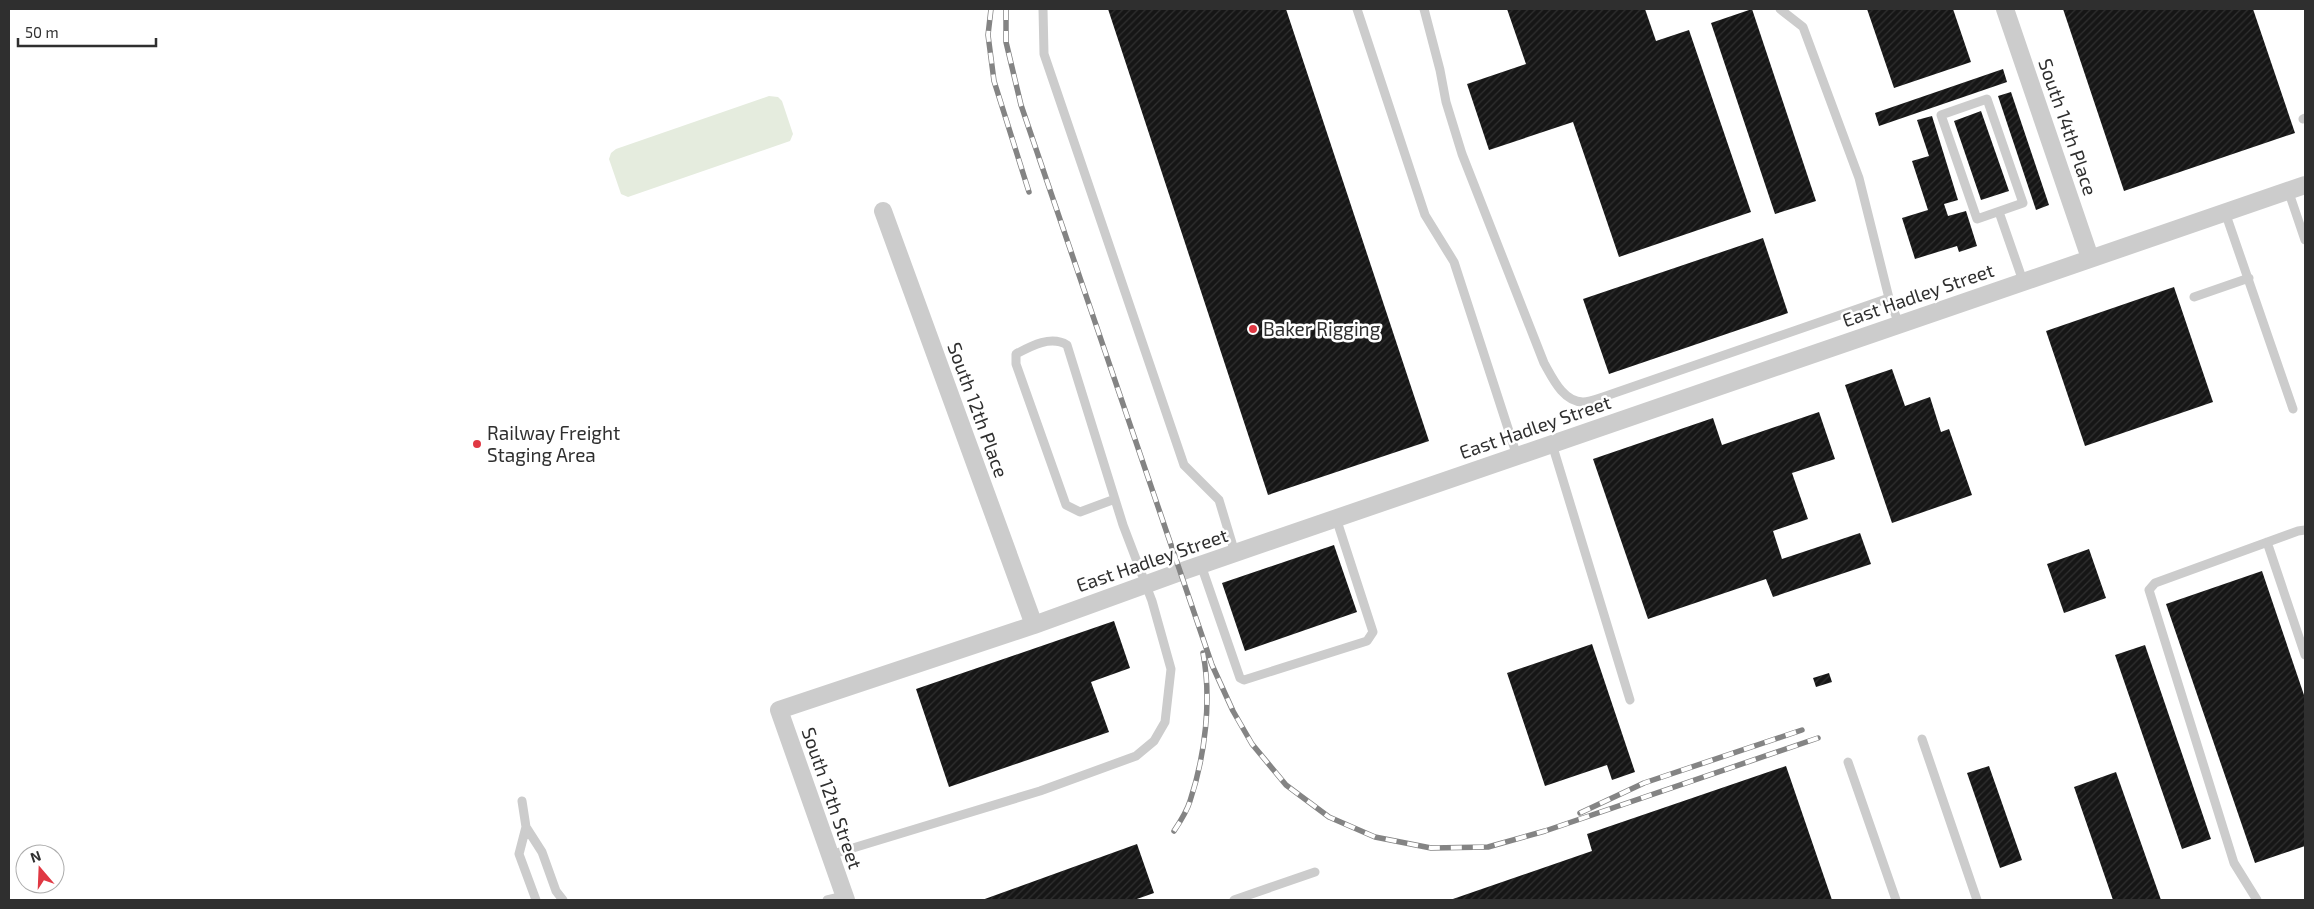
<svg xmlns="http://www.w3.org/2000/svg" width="2314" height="909" font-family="'Exo 2',sans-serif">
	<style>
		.grass { fill: #e5ecde }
		.building { fill: url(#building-hatch) }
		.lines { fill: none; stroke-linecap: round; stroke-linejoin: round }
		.lane { stroke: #ccc; stroke-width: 9 }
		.street { stroke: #ccc; stroke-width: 18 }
		.rail-casing { stroke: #848484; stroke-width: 5.5 }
		.rail { stroke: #fff; stroke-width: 4; stroke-dasharray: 11; stroke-linecap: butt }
		.poi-dot { fill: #e03843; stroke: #fff; stroke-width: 2 }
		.labels { text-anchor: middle; stroke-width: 5; stroke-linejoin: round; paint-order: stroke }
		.street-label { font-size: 19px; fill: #2f2f2f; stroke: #fff }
		.poi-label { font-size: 19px; fill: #2f2f2f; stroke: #fff; text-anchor: start }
	</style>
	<defs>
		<pattern id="building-hatch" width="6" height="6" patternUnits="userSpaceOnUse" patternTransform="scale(1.25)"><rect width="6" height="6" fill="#161616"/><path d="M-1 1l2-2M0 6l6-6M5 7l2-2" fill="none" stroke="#303030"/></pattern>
	</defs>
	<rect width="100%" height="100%" fill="#fff"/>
	<!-- grass -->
	<path class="grass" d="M 769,96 L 778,97 L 782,101 L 793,134 L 790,141 L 628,197 L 621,194 L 609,159 L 611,153 L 616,149 Z"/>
	<!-- building -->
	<path class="building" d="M 1108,9 L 1286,9 L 1429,441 L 1268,495 Z
		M 1507,9 L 1645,9 L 1656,41 L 1689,30 L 1751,212 L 1619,257 L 1573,122 L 1489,150 L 1467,84 L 1526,64 Z
		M 1752,9 L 1816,201 L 1775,214 L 1711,23 Z
		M 1867,9 L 1953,9 L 1971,62 L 1894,88 Z
		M 2063,9 L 2253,9 L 2295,133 L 2124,191 Z
		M 2003,69 L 2007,82 L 1879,126 L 1875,113 Z
		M 2011,92 L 2049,205 L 2036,210 L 1998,96 Z
		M 1981,111 L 2009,191 L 1981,200 L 1954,121 Z
		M 1932,116 L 1958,200 L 1944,204 L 1948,216 L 1966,211 L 1977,246 L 1959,252 L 1957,246 L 1915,259 L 1902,218 L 1928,210 L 1912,161 L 1929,156 L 1917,120 Z
		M 1763,238 L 1788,313 L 1609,374 L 1583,299 Z
		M 2174,287 L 2213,402 L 2085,446 L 2046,331 Z
		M 1892,369 L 1905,406 L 1930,397 L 1941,432 L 1949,429 L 1972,495 L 1892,523 L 1845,385 Z
		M 1819,412 L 1835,459 L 1792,473 L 1808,519 L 1773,531 L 1782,559 L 1860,533 L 1871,564 L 1773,597 L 1766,579 L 1648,619 L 1593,459 L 1713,418 L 1722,445 Z
		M 1334,545 L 1357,612 L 1245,651 L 1222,583 Z
		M 2089,549 L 2106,598 L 2064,613 L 2047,564 Z
		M 2262,571 L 2305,698 L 2305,846 L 2255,863 L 2166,604 Z
		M 1114,621 L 1130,668 L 1091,682 L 1109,732 L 949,787 L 916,689 Z
		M 1592,644 L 1635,772 L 1612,780 L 1607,765 L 1545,786 L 1507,673 Z
		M 2145,645 L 2211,839 L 2182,849 L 2115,655 Z
		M 1829,673 L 1832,682 L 1816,687 L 1813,678 Z
		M 1786,766 L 1832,900 L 1450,900 L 1592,851 L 1587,834 Z
		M 1989,766 L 2022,860 L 2000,868 L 1967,773 Z
		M 2116,772 L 2161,900 L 2113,900 L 2074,787 Z
		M 1137,844 L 1154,893 L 1134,900 L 982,900 Z"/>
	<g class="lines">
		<!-- lane -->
		<path class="lane" d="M 1043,9 L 1044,54 L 1184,465 L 1219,500 L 1235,553
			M 1357,9 L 1425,215 L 1454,262 L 1517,456
			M 1424,9 L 1440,70 L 1446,102 L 1462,154 L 1544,363 C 1552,377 1563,402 1583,402 C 1589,402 1597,399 1603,397 L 1889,298 L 1899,324
			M 1780,9 L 1803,27 L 1859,178 L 1889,298
			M 1987,99 L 2023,203 L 1977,219 L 1941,115 Z
			M 2303,119 L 2305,118
			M 2288,190 L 2305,240
			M 1999,212 L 2023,281
			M 2225,212 L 2293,409
			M 2194,297 L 2249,278
			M 1552,444 L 1630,700
			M 2267,542 L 2305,655
			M 1201,565 L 1240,678 L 1244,680 L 1367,641 L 1373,632 L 1336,518
			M 1922,739 L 1977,900
			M 1848,762 L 1896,900
			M 522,801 L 526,827 L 519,854 L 536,900
			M 526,827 L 542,852 L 556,891 L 563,900
			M 830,855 L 1040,791 L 1136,756 L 1154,741 L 1165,722 L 1171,669 L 1152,601 L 1123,525 L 1067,345 C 1051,335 1031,346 1016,354 L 1016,364 L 1066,505 L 1080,512 L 1115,499
			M 827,900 L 844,896
			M 1234,900 L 1315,872
			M 2257,900 L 2234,863 L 2149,590 L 2155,583 L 2298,531 L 2305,530"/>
		<!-- street -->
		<path class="street" d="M 2005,9 L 2090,258
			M 883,211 L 1034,625
			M 846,900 L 779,710 L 1034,625 L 1180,572 L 2305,185"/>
		<defs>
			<path id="rail" d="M 991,9 L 988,35 L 994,81 L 1029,192
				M 1006,9 L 1006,42 L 1021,105 L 1212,665 L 1233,711 L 1252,744 L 1286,785 L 1329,817 L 1375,837 L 1431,848 L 1488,847 L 1545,831 L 1818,738
				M 1580,813 L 1644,783 L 1802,730
				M 1174,831 C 1180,822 1187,811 1190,801 C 1205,756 1212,700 1203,653"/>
		</defs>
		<!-- rail casing -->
		<use href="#rail" class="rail-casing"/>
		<!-- rail -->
		<use href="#rail" class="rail"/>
	</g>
	<!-- markers -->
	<g class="poi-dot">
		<circle cx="1253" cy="329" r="5"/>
		<circle cx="477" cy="444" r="5"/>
	</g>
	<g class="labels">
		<!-- street labels -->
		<g class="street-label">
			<text transform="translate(2068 127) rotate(71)" y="7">South 14th Place</text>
			<text transform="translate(1918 295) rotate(-19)" y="7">East Hadley Street</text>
			<text transform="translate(978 410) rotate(70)" y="7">South 12th Place</text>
			<text transform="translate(1535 427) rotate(-19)" y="7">East Hadley Street</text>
			<text transform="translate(1152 560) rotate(-19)" y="7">East Hadley Street</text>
			<text transform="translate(832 798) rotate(71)" y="7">South 12th Street</text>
		</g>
		<!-- poi labels -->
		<g class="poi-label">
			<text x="1263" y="336">Baker Rigging</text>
			<text x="487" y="440">Railway Freight<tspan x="487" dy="22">Staging Area</tspan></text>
		</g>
	</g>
	<!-- border -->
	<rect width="2314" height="909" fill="none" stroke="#2f2f2f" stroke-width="20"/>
	<!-- north arrow -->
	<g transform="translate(40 869) rotate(341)"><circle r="24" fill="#ffffff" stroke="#acacac"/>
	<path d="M0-4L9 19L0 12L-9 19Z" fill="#e03843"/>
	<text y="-8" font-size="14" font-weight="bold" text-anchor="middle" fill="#2f2f2f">N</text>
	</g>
	<!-- scale -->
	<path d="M18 38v8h138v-8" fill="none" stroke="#2f2f2f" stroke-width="2.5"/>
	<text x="25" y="38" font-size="15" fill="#2f2f2f" stroke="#ffffff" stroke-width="4" paint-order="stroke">50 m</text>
</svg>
